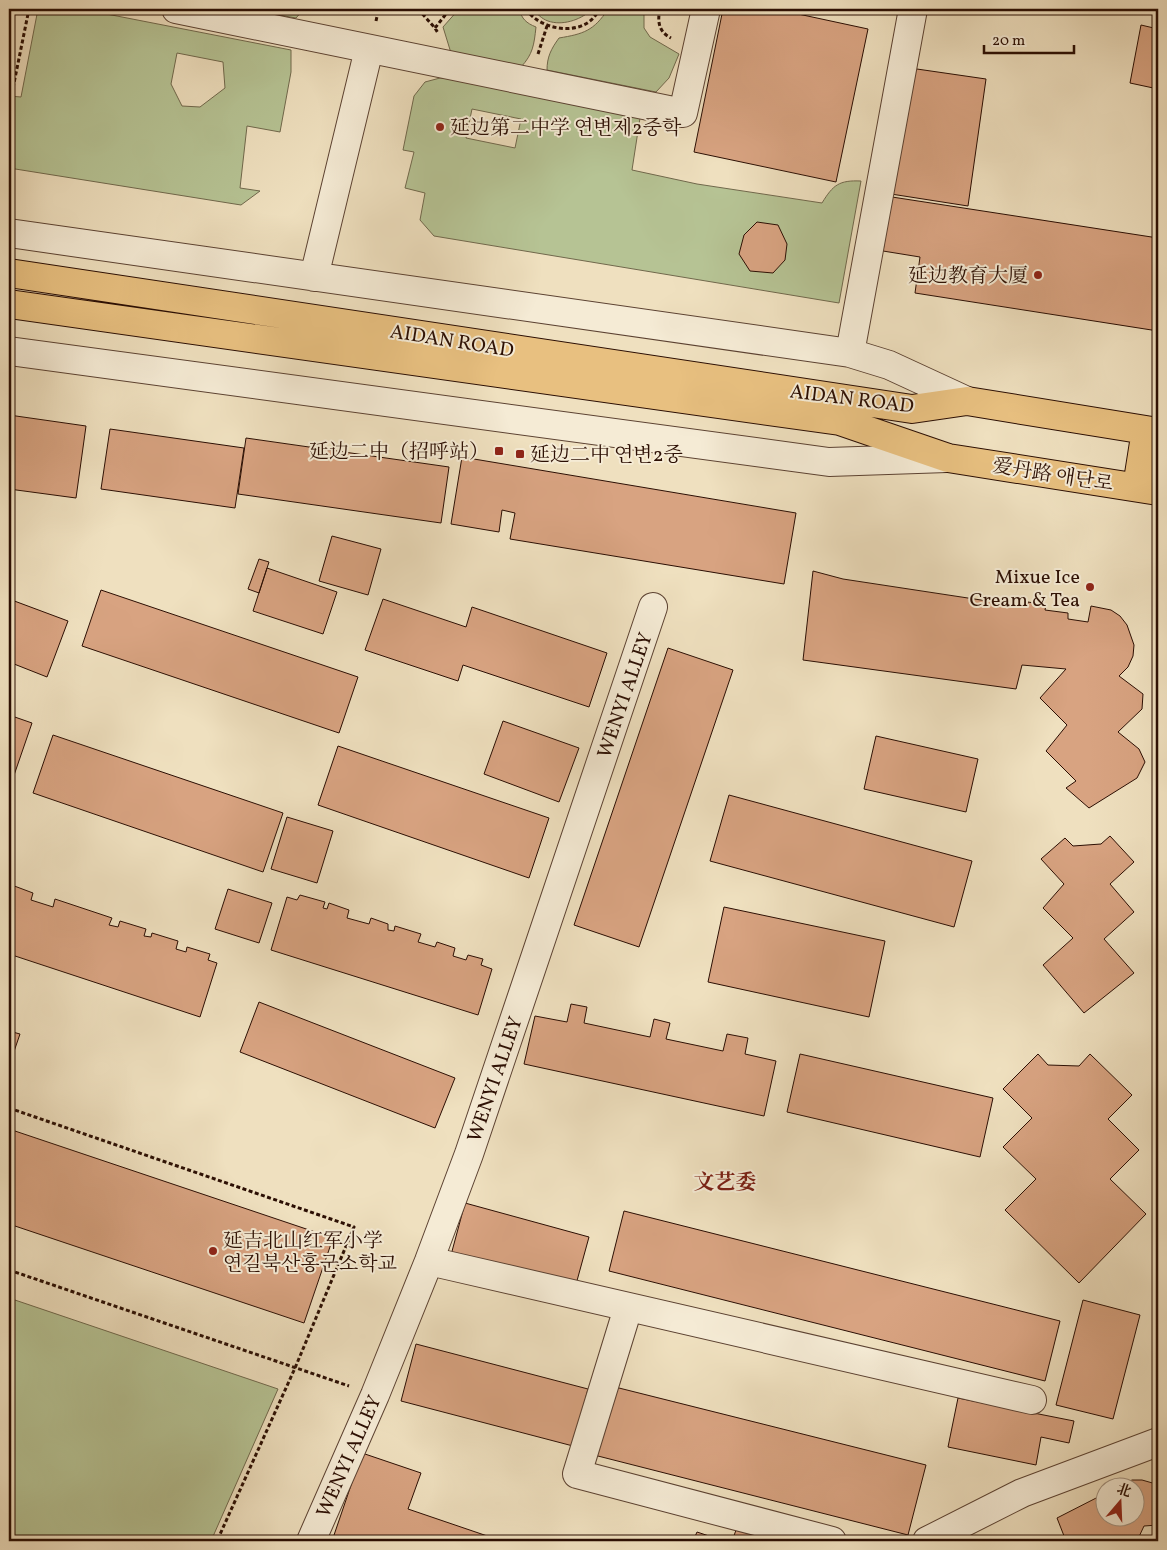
<svg xmlns="http://www.w3.org/2000/svg" width="1167" height="1550" font-family="Vollkorn,'Noto Serif SC','Noto Serif KR',serif">
	<style>
		.green { fill: #b6c394; stroke: #70684c; fill-rule: evenodd }
		.building { fill: #d8a381; stroke: #2b0e03 }
		.lines { fill: none; stroke-linecap: round; stroke-linejoin: round }
		.minor-casing { stroke: #5c4232; stroke-width: 30 }
		.major-casing { stroke: #2b0e03; stroke-width: 30 }
		.path { stroke: #2b0e03; stroke-width: 3; stroke-dasharray: 4 2.5; stroke-linecap: butt }
		.minor { stroke: #f5ebd5; stroke-width: 28 }
		.major { stroke: #e8c080; stroke-width: 28 }
		.poi-dot { fill: #8f2418; stroke: #f5ebd5; stroke-width: 2 }
		.labels { text-anchor: middle; stroke-width: 4; stroke-linejoin: round; paint-order: stroke }
		.poi-label { font-size: 20px; fill: #2b0e03; stroke: #f5ebd5; text-anchor: start }
		.street-label { font-size: 20px; fill: #2b0e03; stroke: #f5ebd5 }
		.neighbourhood-label { font-size: 21px; font-weight: bold; fill: #7a1f14; stroke: #f5ebd5 }
	</style>
	<rect width="100%" height="100%" fill="#efe0bf"/>
	<filter id="stains"><feTurbulence type="fractalNoise" baseFrequency=".004" numOctaves="4"/><feColorMatrix values="0 0 0 0 .2 0 0 0 0 .09 0 0 0 0 .02 0 0 0 .5 -.17"/></filter>
	<radialGradient id="worn" r=".72"><stop offset=".6" stop-color="#630" stop-opacity="0"/><stop offset="1" stop-color="#630" stop-opacity=".3"/></radialGradient>
	<!-- green -->
	<path class="green" d="M 38,9 L 81,9 L 291,50 L 291,72 L 280,132 L 247,126 L 240,188 L 260,191 L 241,205 L 9,168 L 9,96 L 21,97 ZM 177,53 L 223,62 L 225,88 L 200,107 L 182,106 L 171,84 Z
		M 245,9 L 304,9 L 296,18 Z
		M 459,9 L 519,9 C 522,19 526,23 536,27 C 534,45 533,54 521,67 L 451,53 L 443,27 Z
		M 533,9 L 588,9 L 590,11 C 580,20 562,26 548,21 C 542,19 537,14 533,9 Z
		M 608,9 L 644,9 L 644,28 L 650,37 L 679,54 L 669,78 L 656,92 L 547,70 C 547,57 551,49 559,38 C 583,34 594,31 608,9 Z
		M 440,78 L 459,79 L 640,118 L 632,170 L 697,184 L 822,203 C 833,185 839,180 861,181 L 839,303 L 434,236 L 420,220 L 425,193 L 405,188 L 414,152 L 403,150 L 414,96 L 425,82 ZM 472,109 L 521,119 L 515,148 L 466,138 Z
		M 9,1298 L 278,1389 L 211,1541 L 9,1541 Z"/>
	<!-- building -->
	<path class="building" d="M 723,9 L 775,9 L 868,29 L 836,182 L 694,152 Z
		M 1141,25 L 1158,29 L 1158,89 L 1130,83 Z
		M 910,68 L 986,79 L 968,206 L 891,194 Z
		M 892,197 L 1158,238 L 1158,331 L 915,293 L 920,257 L 883,251 Z
		M 757,222 L 778,225 L 787,244 L 785,260 L 773,273 L 750,271 L 739,254 L 744,235 Z
		M 9,415 L 86,426 L 76,498 L 9,489 Z
		M 110,429 L 244,448 L 235,508 L 101,489 Z
		M 246,438 L 449,467 L 441,523 L 238,494 Z
		M 462,457 L 796,513 L 784,584 L 510,539 L 515,513 L 502,510 L 499,532 L 451,524 Z
		M 332,536 L 381,549 L 368,595 L 319,581 Z
		M 259,559 L 269,562 L 259,593 L 248,589 Z
		M 267,568 L 337,592 L 323,634 L 253,611 Z
		M 813,571 L 843,579 L 1027,607 L 1028,602 L 1046,605 L 1045,610 L 1068,613 L 1068,619 L 1088,622 L 1091,606 L 1111,610 L 1120,616 L 1127,625 L 1134,645 L 1133,656 L 1128,667 L 1119,676 L 1143,694 L 1142,709 L 1118,732 L 1139,749 L 1145,762 L 1137,778 L 1089,808 L 1066,788 L 1076,781 L 1046,751 L 1067,725 L 1040,698 L 1066,669 L 1022,665 L 1016,689 L 803,660 Z
		M 101,590 L 358,677 L 339,733 L 82,646 Z
		M 9,599 L 68,621 L 47,677 L 9,662 Z
		M 383,599 L 466,627 L 472,607 L 607,653 L 589,707 L 463,665 L 458,681 L 365,650 Z
		M 668,648 L 733,670 L 639,947 L 574,925 Z
		M 9,715 L 32,723 L 11,784 L 9,783 Z
		M 503,721 L 579,748 L 559,802 L 484,774 Z
		M 53,735 L 283,813 L 263,872 L 33,793 Z
		M 876,736 L 978,759 L 966,812 L 864,789 Z
		M 338,746 L 549,818 L 529,878 L 318,805 Z
		M 729,795 L 972,861 L 954,927 L 710,861 Z
		M 287,817 L 333,831 L 317,883 L 271,869 Z
		M 1110,836 L 1134,862 L 1110,884 L 1134,912 L 1104,939 L 1134,973 L 1084,1013 L 1043,965 L 1073,938 L 1043,908 L 1064,884 L 1041,859 L 1065,838 L 1073,846 L 1101,844 Z
		M 9,884 L 33,893 L 31,900 L 53,907 L 55,899 L 112,918 L 109,925 L 118,927 L 120,921 L 146,929 L 144,936 L 151,937 L 152,933 L 178,941 L 176,949 L 186,952 L 187,947 L 210,954 L 208,960 L 217,963 L 200,1017 L 9,954 Z
		M 228,889 L 272,903 L 259,943 L 215,929 Z
		M 300,895 L 325,902 L 323,908 L 327,909 L 329,903 L 349,910 L 347,918 L 369,924 L 371,918 L 388,924 L 388,930 L 394,931 L 395,926 L 421,934 L 418,942 L 435,947 L 437,942 L 455,948 L 453,956 L 466,960 L 468,955 L 483,959 L 481,965 L 492,969 L 478,1015 L 271,950 L 287,897 L 297,900 Z
		M 724,907 L 885,941 L 869,1017 L 708,982 Z
		M 259,1002 L 455,1078 L 435,1128 L 240,1052 Z
		M 571,1004 L 587,1007 L 584,1023 L 650,1037 L 654,1019 L 670,1023 L 666,1039 L 723,1051 L 727,1034 L 748,1038 L 745,1054 L 776,1061 L 764,1116 L 524,1064 L 535,1016 L 567,1022 Z
		M 9,1031 L 20,1034 L 9,1066 Z
		M 800,1054 L 993,1098 L 980,1157 L 787,1112 Z
		M 1038,1054 L 1048,1065 L 1079,1066 L 1090,1054 L 1132,1095 L 1108,1119 L 1139,1150 L 1110,1179 L 1146,1214 L 1079,1283 L 1005,1210 L 1036,1179 L 1003,1147 L 1032,1118 L 1003,1089 Z
		M 9,1129 L 333,1238 L 304,1323 L 9,1224 Z
		M 465,1203 L 589,1237 L 575,1288 L 451,1255 Z
		M 624,1211 L 1060,1321 L 1045,1381 L 609,1271 Z
		M 1083,1300 L 1140,1315 L 1113,1419 L 1056,1405 Z
		M 416,1344 L 588,1389 L 573,1446 L 401,1401 Z
		M 611,1386 L 926,1465 L 908,1535 L 594,1455 Z
		M 958,1398 L 1074,1421 L 1069,1443 L 1041,1437 L 1036,1465 L 948,1447 Z
		M 362,1453 L 421,1473 L 408,1509 L 502,1541 L 332,1541 Z
		M 1132,1480 L 1142,1480 L 1156,1484 L 1158,1486 L 1158,1525 L 1144,1526 L 1137,1541 L 1066,1541 L 1057,1518 L 1104,1494 L 1104,1518 L 1134,1518 L 1134,1488 L 1117,1488 Z
		M 739,1522 L 769,1533 L 767,1538 L 776,1541 L 732,1541 Z
		M 697,1532 L 724,1541 L 693,1541 Z"/>
	<g class="lines">
		<defs>
			<path id="minor" d="M 176,9 L 683,113 L 706,9
				M 9,233 L 850,353 L 889,365 L 967,401
				M 314,277 L 369,49
				M 9,351 L 829,462 L 947,458
				M 850,353 L 913,9
				M 429,1261 L 1032,1400
				M 628,1308 L 577,1474 L 832,1541
				M 311,1541 L 375,1395 L 429,1261 L 469,1154 L 653,607
				M 927,1541 L 1022,1493 L 1158,1442"/>
			<path id="major" d="M 9,273 L 912,409 L 967,401 L 1158,432
				M 9,304 L 840,421 L 948,458 L 1158,491
				M 1137,487 L 1146,430"/>
		</defs>
		<!-- minor casing -->
		<use href="#minor" class="minor-casing"/>
		<!-- major casing -->
		<use href="#major" class="major-casing"/>
		<!-- path -->
		<path class="path" d="M 368,9 C 379,13 389,15 400,9
			M 418,9 L 435,28 L 438,33
			M 526,9 C 541,32 587,38 599,9
			M 660,9 C 657,22 659,32 671,38
			M 376,21 L 378,12
			M 435,28 L 450,9
			M 538,54 L 547,26
			M 13,88 L 29,9
			M 9,1108 L 354,1227 L 295,1368 L 217,1541
			M 9,1270 L 349,1386"/>
		<!-- minor -->
		<use href="#minor" class="minor"/>
		<!-- major -->
		<use href="#major" class="major"/>
	</g>
	<!-- markers -->
	<g class="poi-dot">
		<circle cx="440" cy="127" r="5"/>
		<circle cx="1038" cy="275" r="5"/>
		<rect x="494" y="446" width="10" height="10" rx="2.5"/>
		<rect x="515" y="449" width="10" height="10" rx="2.5"/>
		<circle cx="1090" cy="587" r="5"/>
		<circle cx="213" cy="1251" r="5"/>
	</g>
	<g class="labels">
		<!-- poi labels -->
		<g class="poi-label">
			<text x="450" y="134">延边第二中学 연변제2중학</text>
			<text x="1028" y="282" text-anchor="end">延边教育大厦</text>
			<text x="489" y="458" text-anchor="end">延边二中（招呼站）</text>
			<text x="530" y="461">延边二中 연변2중</text>
			<text x="1080" y="583" text-anchor="end">Mixue Ice<tspan x="1080" dy="23">Cream &amp; Tea</tspan></text>
			<text x="223" y="1247">延吉北山红军小学<tspan x="223" dy="23">연길북산홍군소학교</tspan></text>
		</g>
		<!-- street labels -->
		<g class="street-label">
			<text transform="translate(452 340) rotate(9)" y="7">AIDAN ROAD</text>
			<text transform="translate(852 398) rotate(7)" y="7">AIDAN ROAD</text>
			<text transform="translate(1053 474) rotate(9)" y="7">爱丹路 애단로</text>
			<text transform="translate(624 695) rotate(-71)" y="7">WENYI ALLEY</text>
			<text transform="translate(494 1079) rotate(-71)" y="7">WENYI ALLEY</text>
			<text transform="translate(348 1456) rotate(-66)" y="7">WENYI ALLEY</text>
		</g>
		<!-- neighbourhood labels -->
		<g class="neighbourhood-label">
			<text x="725" y="1189">文艺委</text>
		</g>
	</g>
	<!-- margin -->
	<rect width="1167" height="1550" fill="none" stroke="#efe0bf" stroke-width="30"/>
	<rect x="10" y="10" width="1147" height="1530" fill="none" stroke="#2b0e03" stroke-width="2.5"/>
	<rect x="15" y="15" width="1137" height="1520" fill="none" stroke="#2b0e03"/>
	<!-- north arrow -->
	<g transform="translate(1120 1502) rotate(19)"><circle r="24" fill="#f5ebd5" stroke="#a49381"/>
	<path d="M0-4L9 19L0 12L-9 19Z" fill="#8f2418"/>
	<text y="-8" font-size="14" font-weight="bold" text-anchor="middle" fill="#2b0e03">北</text>
	</g>
	<!-- scale -->
	<path d="M984 45v8h90v-8" fill="none" stroke="#2b0e03" stroke-width="2.5"/>
	<text x="992" y="45" font-size="15" fill="#2b0e03" stroke="#f5ebd5" stroke-width="4" paint-order="stroke">20 m</text>
	<rect width="100%" height="100%" filter="url(#stains)"/>
	<rect width="100%" height="100%" fill="url(#worn)"/>
</svg>
